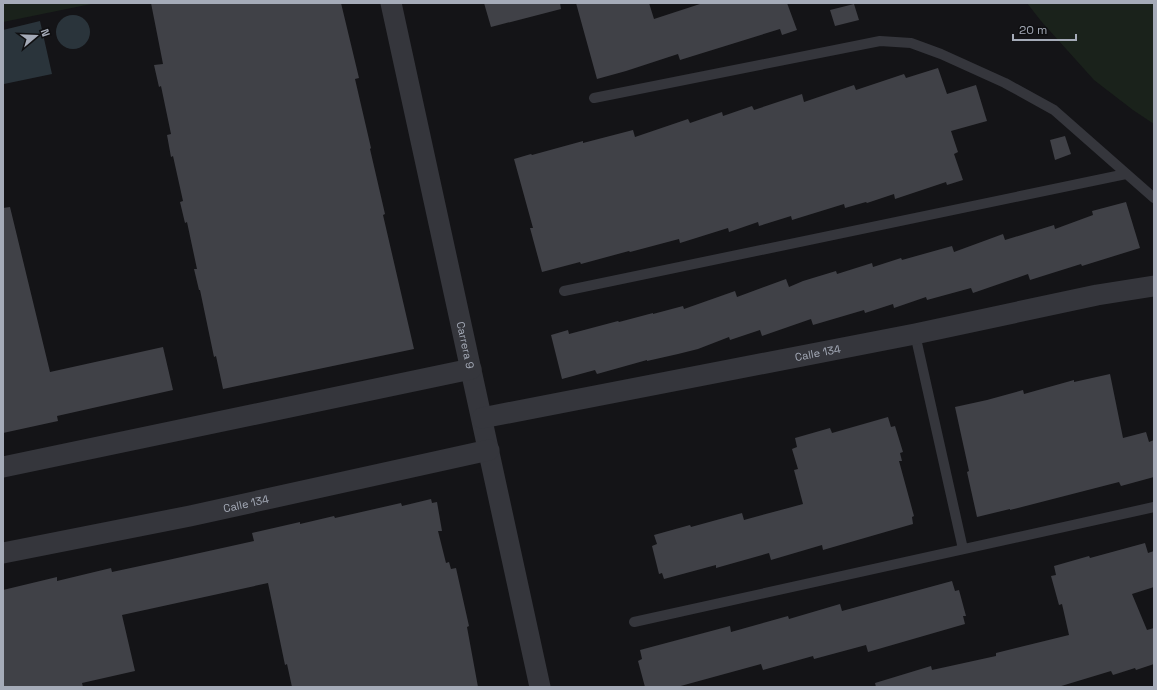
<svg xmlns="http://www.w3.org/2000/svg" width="1157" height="690" font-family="'Space Grotesk',sans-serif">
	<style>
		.green { fill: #1a221b }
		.water { fill: #2a343b }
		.building { fill: #404147 }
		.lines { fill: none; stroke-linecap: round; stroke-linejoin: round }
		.lane { stroke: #35363c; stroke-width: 10 }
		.street { stroke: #35363c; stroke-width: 21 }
		.labels { text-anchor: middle; stroke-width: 3; stroke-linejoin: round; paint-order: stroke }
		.street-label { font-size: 11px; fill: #a5abb8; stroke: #0f0f11 }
	</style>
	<rect width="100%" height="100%" fill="#141417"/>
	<!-- green -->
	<path class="green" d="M 3,3 L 96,3 L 3,22 Z
		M 1027,3 L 1154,3 L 1154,124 L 1133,110 L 1094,80 L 1041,21 Z"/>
	<!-- water -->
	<path class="water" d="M56 32a17 17 0 1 1 34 0a17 17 0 1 1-34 0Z
		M 40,21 L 52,74 L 4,84 L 3,30 Z"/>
	<!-- building -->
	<path class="building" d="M 151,3 L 341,3 L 359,78 L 355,79 L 371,148 L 370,149 L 385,214 L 383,215 L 414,349 L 223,389 L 216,356 L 214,357 L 200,290 L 199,290 L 194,269 L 197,269 L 187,222 L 185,223 L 180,202 L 183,201 L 173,156 L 171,157 L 167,135 L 171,134 L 161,86 L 159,87 L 154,65 L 163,64 Z
		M 484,3 L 560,3 L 561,9 L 491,27 Z
		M 576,3 L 649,3 L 654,19 L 703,3 L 787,3 L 797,30 L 782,35 L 780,29 L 680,60 L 678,54 L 626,71 L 597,79 Z
		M 854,4 L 859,20 L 835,26 L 830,10 Z
		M 938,68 L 947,94 L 976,85 L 987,121 L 951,131 L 958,152 L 954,154 L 963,180 L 947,185 L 946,182 L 895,199 L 894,194 L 867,203 L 866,202 L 845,208 L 844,204 L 792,220 L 791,216 L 759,226 L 758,222 L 729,232 L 728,228 L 680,243 L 679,239 L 630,252 L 629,251 L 581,264 L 580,262 L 542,272 L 530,228 L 533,228 L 514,159 L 531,154 L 532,155 L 583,141 L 583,143 L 633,130 L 635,137 L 688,119 L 690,123 L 722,112 L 723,116 L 752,106 L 754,110 L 802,94 L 804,102 L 854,85 L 856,90 L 904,74 L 906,78 Z
		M 1065,136 L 1071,154 L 1055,160 L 1050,140 Z
		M 1126,202 L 1140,248 L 1082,266 L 1081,264 L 1030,280 L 1028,274 L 973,293 L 971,288 L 927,300 L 926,297 L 894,308 L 893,304 L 865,313 L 864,310 L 813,325 L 811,319 L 762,336 L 760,330 L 730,340 L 729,337 L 698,349 L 678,354 L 647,361 L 647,360 L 597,374 L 595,370 L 562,379 L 551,335 L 568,330 L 569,334 L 618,321 L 619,322 L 653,313 L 653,314 L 683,306 L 684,309 L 735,291 L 737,297 L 786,279 L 789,287 L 803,281 L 836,271 L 837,274 L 872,263 L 873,267 L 901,258 L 902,260 L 952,246 L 954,252 L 1003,234 L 1005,240 L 1054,225 L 1055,229 L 1093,215 L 1092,211 Z
		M 10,207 L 50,372 L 163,347 L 173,390 L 57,416 L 58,421 L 3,433 L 3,208 Z
		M 1110,374 L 1123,438 L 1146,432 L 1149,442 L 1154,440 L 1154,477 L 1121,486 L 1119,482 L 1010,510 L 1010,509 L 977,517 L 967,472 L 969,471 L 955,407 L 987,400 L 1023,390 L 1024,394 L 1074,380 L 1074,382 Z
		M 888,417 L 891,427 L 895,426 L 903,452 L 900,453 L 902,461 L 899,461 L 914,516 L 912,517 L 913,524 L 823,550 L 822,545 L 771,560 L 769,553 L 716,568 L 716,565 L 664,579 L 662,573 L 659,574 L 652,546 L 657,544 L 654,535 L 690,525 L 691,527 L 742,513 L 744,520 L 803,504 L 794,470 L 798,469 L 792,449 L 797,447 L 795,438 L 830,428 L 832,433 Z
		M 431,499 L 432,503 L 437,502 L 442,531 L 438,531 L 446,563 L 449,562 L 451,569 L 456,568 L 469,626 L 467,627 L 478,687 L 292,687 L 287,664 L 285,665 L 268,583 L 122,615 L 135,671 L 82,683 L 83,687 L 3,687 L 3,590 L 57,577 L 57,581 L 111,568 L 112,572 L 168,560 L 254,541 L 252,533 L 300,522 L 300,524 L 334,516 L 335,518 L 401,503 L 402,506 Z
		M 1145,543 L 1148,553 L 1154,551 L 1154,587 L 1132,594 L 1147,630 L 1154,628 L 1154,664 L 1136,670 L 1135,668 L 1113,675 L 1111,671 L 1058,687 L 876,687 L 875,683 L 931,666 L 932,670 L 996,656 L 996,653 L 1069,635 L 1062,604 L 1059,605 L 1051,576 L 1056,575 L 1054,566 L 1089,556 L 1090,558 Z
		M 952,581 L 955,591 L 959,590 L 966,616 L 963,616 L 965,624 L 868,652 L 866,645 L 814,659 L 813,656 L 763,670 L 761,664 L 677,687 L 645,687 L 638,661 L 642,659 L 640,650 L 730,626 L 731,632 L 788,616 L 789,619 L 840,604 L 842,611 Z"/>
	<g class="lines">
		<!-- lane -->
		<path class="lane" d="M 594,98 L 880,41 L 911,43 L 941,54 L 1005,83 L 1054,110 L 1154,198
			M 564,291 L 1126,174
			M 915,334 L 963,549
			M 634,622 L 1154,507"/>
		<!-- street -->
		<g class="street">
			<path id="s1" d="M 391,3 L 540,687"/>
			<path id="s2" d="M 482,418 L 915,334 L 1097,295 L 1154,286"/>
			<path d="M 3,467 L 471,369"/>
			<path id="s3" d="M 3,553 L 190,516 L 489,450"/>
		</g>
	</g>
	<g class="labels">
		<!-- street labels -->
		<g class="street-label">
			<text dy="4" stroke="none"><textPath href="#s1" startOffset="350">Carrera 9</textPath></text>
			<text dy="4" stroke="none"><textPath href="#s2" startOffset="342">Calle 134</textPath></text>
			<text dy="4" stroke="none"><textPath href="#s3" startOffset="248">Calle 134</textPath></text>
		</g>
	</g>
	<!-- border -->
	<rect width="1157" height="690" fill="none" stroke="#a5abb8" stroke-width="8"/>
	<!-- north arrow -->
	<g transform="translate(36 36) rotate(71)" stroke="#0f0f11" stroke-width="3" paint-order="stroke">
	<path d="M0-3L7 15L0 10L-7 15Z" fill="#a5abb8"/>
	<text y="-6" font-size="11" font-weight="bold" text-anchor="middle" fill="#a5abb8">N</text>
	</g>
	<!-- scale -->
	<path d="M1013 34v6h63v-6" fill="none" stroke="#a5abb8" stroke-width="2"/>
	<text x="1019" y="34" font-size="12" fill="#a5abb8" stroke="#0f0f11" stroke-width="3" paint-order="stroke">20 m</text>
</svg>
